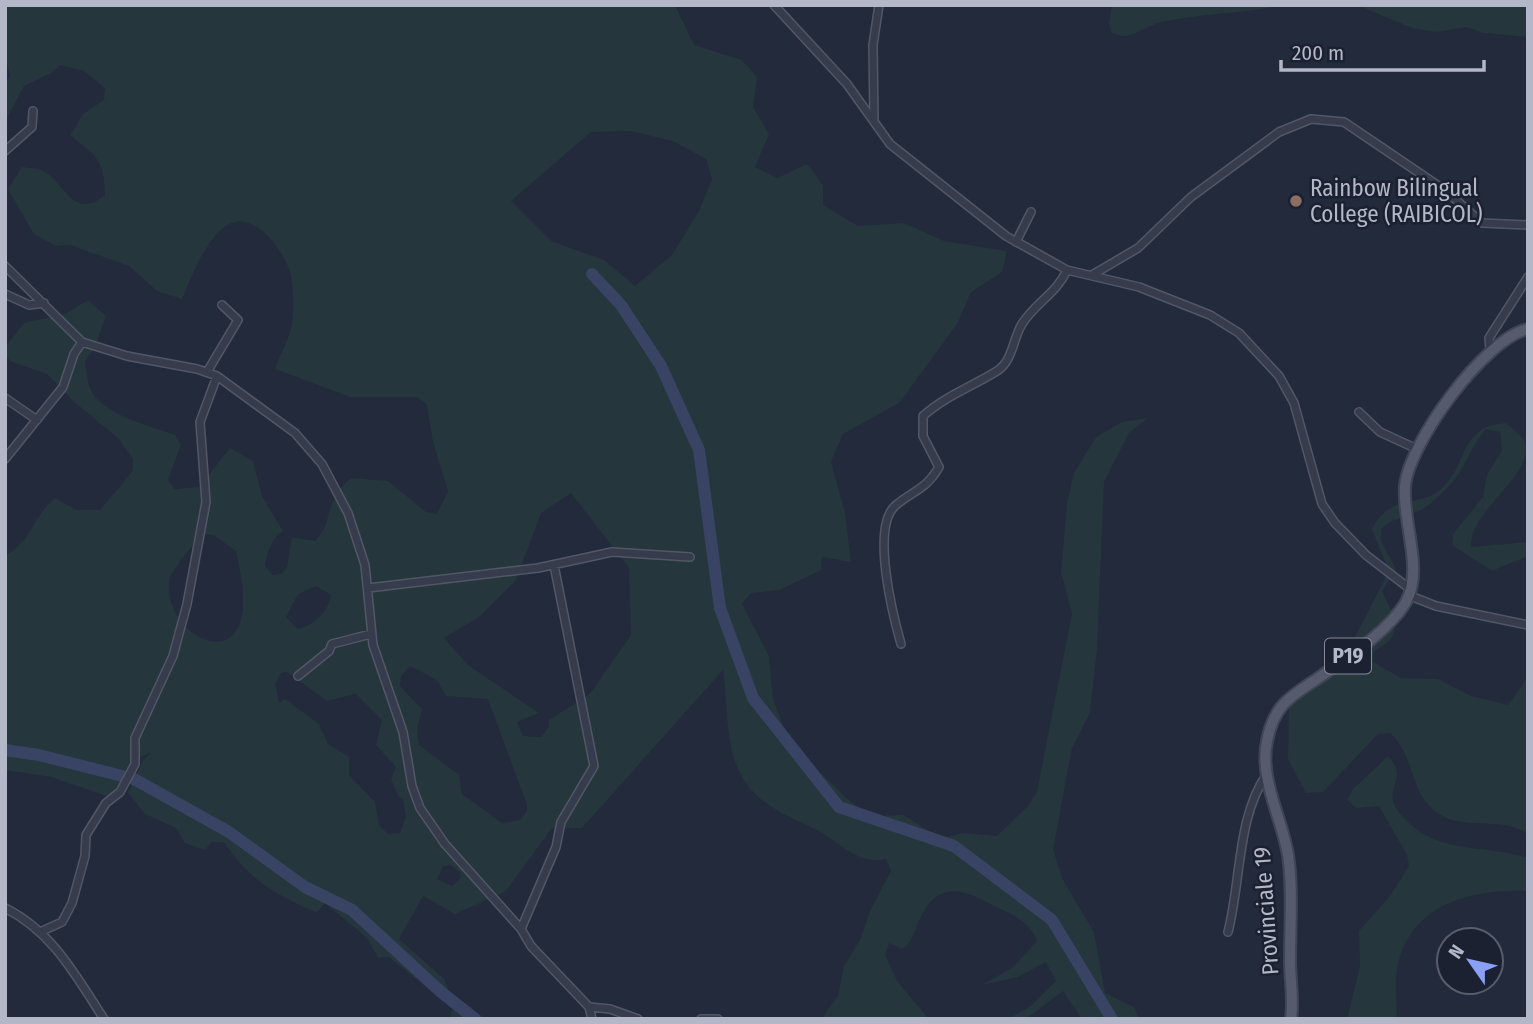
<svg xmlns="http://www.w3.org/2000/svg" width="1533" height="1024" font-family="'Fira Sans Condensed',sans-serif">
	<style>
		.green { fill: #25363d; fill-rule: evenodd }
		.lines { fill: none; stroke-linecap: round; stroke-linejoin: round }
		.river { stroke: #394465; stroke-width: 12 }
		.street-casing { stroke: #525767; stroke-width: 10 }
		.primary-casing { stroke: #404555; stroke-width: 14 }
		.street { stroke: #373c4c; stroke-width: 7 }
		.primary { stroke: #555b6c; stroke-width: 10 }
		.education-dot { fill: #8d6e63; stroke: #1c2131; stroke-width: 2.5 }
		.labels { text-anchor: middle; stroke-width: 5; stroke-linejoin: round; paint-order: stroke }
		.shield { fill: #1c2131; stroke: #868a9a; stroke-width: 2 }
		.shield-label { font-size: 21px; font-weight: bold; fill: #b3b7c7 }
		.poi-label { font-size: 23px; fill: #b3b7c7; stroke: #1c2131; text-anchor: start }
		.street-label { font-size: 23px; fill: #b3b7c7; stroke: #1c2131 }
	</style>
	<rect width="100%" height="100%" fill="#232a3c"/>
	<!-- green -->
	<path class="green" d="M 5,5 L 675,5 L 694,45 L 742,60 L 757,77 L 753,107 L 769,134 L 755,167 L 777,178 L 807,164 L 823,185 L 823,205 L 858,226 L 904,223 L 944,241 L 1007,251 L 1002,272 L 971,292 L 957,324 L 899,403 L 843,434 L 831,462 L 845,513 L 851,562 L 822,557 L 821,570 L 780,590 L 751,593 L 742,604 L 769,656 L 773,699 L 783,726 L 799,751 L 846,798 L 871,816 L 903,815 L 941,838 L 964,833 L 997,836 L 1029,805 L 1037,791 L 1072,614 L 1061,572 L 1067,503 L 1074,473 L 1096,437 L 1122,422 L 1148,418 L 1129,433 L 1104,482 L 1097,648 L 1090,713 L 1072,748 L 1053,850 L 1063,880 L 1094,932 L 1105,993 L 1134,1007 L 1139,1019 L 1082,1019 L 1063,991 L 1026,1019 L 1008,1019 L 1031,1006 L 1056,981 L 1046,962 L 1018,977 L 982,985 L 1013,967 L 1037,941 C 1028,920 1012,914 992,905 C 966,891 941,880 923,913 C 914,928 916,939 902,949 L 889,943 L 885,955 L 897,981 L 929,1019 L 821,1019 L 838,996 L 844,966 L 860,940 L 870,911 L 891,871 L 886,859 C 861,865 844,847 824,834 C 805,823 783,816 766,803 C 721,771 730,718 723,670 L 582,828 L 552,828 L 505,892 L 455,914 L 423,896 L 399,939 L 444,979 L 449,991 L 486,1019 L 450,1019 L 452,1008 L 389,957 L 378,958 L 367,938 L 325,903 L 317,913 C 276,895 250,881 224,842 L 211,842 L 205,850 L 185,843 L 176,828 L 145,814 L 128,793 L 143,760 L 151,753 L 137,758 L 124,781 L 110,797 L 51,777 L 5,770 L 5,556 C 34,539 32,517 55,498 L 76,510 L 100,510 L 132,472 L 133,459 L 119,439 L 73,401 L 47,374 L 12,362 L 5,356 L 5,347 L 24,323 L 65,314 L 88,300 L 106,316 L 95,347 L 85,361 C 87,373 87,388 96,398 C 115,418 150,426 175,435 L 181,445 L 168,480 L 175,489 L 199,487 L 230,448 L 253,461 L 262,496 L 283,531 C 272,537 267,553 265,566 L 273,575 L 282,573 L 287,567 L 292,537 L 315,541 C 334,523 323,501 351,478 L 388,481 L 426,512 L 437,514 L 448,491 L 433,442 L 427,405 L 417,397 L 350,397 L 275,369 C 280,354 290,338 292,323 C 294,310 294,281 289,269 C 279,244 249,205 222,229 C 203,246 192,276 182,299 L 157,291 L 129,266 L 70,245 L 56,246 L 34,234 L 8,189 L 22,167 C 28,168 38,168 43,171 C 64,181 73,222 105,195 C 104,159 97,157 70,135 L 83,114 L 104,100 L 105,88 L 84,71 L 60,65 L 53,72 L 24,86 L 5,122 L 5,84 L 10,76 L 5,56 ZM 630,131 L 673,141 L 706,159 L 712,179 L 699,211 L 672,255 L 635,286 L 604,260 L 551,241 L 511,201 L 591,132 ZM 571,493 L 629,568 L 631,635 L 590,694 L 549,720 L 549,727 L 541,737 L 523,736 L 517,722 L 539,713 L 468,665 L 444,638 L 479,617 L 516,580 L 541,513 ZM 203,533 L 215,536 L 236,551 C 240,572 246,594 242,615 C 232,670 165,631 169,582 C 170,571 195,543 203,533 ZM 316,586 L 331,595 C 329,611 313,626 298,629 L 286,617 L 298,594 ZM 410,666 L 437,680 L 446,696 L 488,699 L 527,805 L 527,811 L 520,820 L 502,823 L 462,794 L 459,775 L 419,745 L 417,730 L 422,709 L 400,686 L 401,676 ZM 287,672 L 327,701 L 356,694 L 382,720 L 376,745 L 396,767 L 391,779 L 398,796 L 403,799 L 406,816 L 400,833 L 388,834 L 379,825 L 375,802 L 349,775 L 349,757 L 328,744 L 319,724 L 285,699 L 279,703 L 275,684 L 281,673 ZM 450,865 L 460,872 L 461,878 L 452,886 L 437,879 L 443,866 Z
		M 1112,5 L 1283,5 C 1243,14 1202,13 1162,22 C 1145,25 1129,44 1111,32 L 1109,23 Z
		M 1357,5 L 1528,5 L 1528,37 L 1484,33 L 1466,27 L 1437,32 L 1412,28 Z
		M 1506,423 C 1513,429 1522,435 1525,443 C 1533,479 1469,509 1471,547 L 1528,542 L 1528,556 L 1492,571 L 1452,545 L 1453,534 L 1483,497 L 1487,475 L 1502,450 L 1500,432 L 1486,429 C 1470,447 1465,471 1447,488 C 1440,495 1430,505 1421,510 C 1408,517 1394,517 1382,528 L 1381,541 L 1396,569 L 1382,591 C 1387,601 1400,625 1392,637 C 1389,643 1378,648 1373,653 L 1373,662 L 1401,678 L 1438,679 L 1471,696 L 1508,705 L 1528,677 L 1528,834 C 1503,816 1466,831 1439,814 C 1408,794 1416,755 1390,733 L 1378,734 L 1323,792 L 1306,793 L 1288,759 L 1289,697 L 1335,665 L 1356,635 L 1385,579 L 1386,564 L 1372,529 C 1390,493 1417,509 1441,489 C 1470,463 1458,426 1506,423 Z
		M 1388,756 C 1409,778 1385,786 1395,806 C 1398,813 1404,817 1409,823 C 1443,855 1487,844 1528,858 L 1528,891 C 1470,889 1409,904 1397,970 C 1394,985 1397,1003 1397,1019 L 1347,1019 L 1360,966 L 1359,931 L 1390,896 L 1409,866 L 1407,855 L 1379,806 L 1356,808 L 1347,800 L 1353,789 Z"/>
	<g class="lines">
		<!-- river -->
		<path class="river" d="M 592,274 L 621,305 L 661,366 L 699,450 L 720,608 L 753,698 L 839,807 L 954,846 L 1052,920 L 1112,1019
			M 5,750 L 39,755 L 134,779 L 229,832 L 305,887 L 352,910 L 441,992 L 475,1019"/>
		<defs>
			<path id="street" d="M 774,5 L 847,84 L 890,144 L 1006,236 L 1067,270 L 1139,287 L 1210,315 L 1239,333 L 1279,376 L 1294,403 L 1322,504 L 1335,523 L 1366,555 L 1410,589
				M 874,120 L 873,45 L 879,5
				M 5,151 L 32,127 L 33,111
				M 1016,242 L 1031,212
				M 5,266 L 82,342 L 127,356 L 197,369 L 217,376 L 295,433 L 322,464 L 348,513 L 365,565 L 373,645 L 403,732 L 412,786 L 420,808 L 445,844 L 521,929 L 531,946 L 589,1007 L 592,1019
				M 1092,275 L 1138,248 L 1191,197 L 1279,132 L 1311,119 L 1344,122 L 1446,191 L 1482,223 L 1528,225
				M 5,294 L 29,305 L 44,303
				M 1490,350 L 1489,338 L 1528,277
				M 207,372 L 238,320 L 222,305
				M 5,398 L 37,420
				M 1359,412 L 1380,432 L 1417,449
				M 5,459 L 63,387 L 74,354 L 82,342
				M 368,588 L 538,568 L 612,552 L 690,557
				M 1408,595 L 1436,606 L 1528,625
				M 901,644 C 893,616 871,528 895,506 C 912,491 926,490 939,467 L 923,436 L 923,416 C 945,396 973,386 997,371 C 1013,361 1013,338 1022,324 C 1035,303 1057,293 1067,270
				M 298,676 L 329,651 L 332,644 L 371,634
				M 5,908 C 53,932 76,976 104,1019
				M 521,929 L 556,847 L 561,822 L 594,766 L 554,565
				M 40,932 L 62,922 L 72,903 L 85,856 L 86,835 L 106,803 L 120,792 L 135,764 L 135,738 L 173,656 L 187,604 L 206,502 L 200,422 L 217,376
				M 1228,932 C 1241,882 1237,816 1267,774
				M 589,1007 L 610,1009 L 638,1019
				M 701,1019 L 718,1019"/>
			<path id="primary" d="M 1291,1019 C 1294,999 1290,980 1290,961 C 1290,926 1293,889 1288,855 C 1282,818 1259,779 1267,741 C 1275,699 1297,694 1327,672 C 1353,654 1390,629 1406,602 C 1424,569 1402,522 1405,486 C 1409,443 1484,339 1528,329"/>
		</defs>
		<!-- street casing -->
		<use href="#street" class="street-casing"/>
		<!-- primary casing -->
		<use href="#primary" class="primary-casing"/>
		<!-- street -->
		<use href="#street" class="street"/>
		<!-- primary -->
		<use href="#primary" class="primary"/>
	</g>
	<!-- markers -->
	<circle class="education-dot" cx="1296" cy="201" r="7"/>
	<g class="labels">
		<!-- shield labels -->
		<rect class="shield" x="1325" y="638.5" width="46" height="35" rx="5"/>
		<g class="shield-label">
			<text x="1348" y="663">P19</text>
		</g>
		<!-- poi labels -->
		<g class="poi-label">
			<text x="1310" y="196">Rainbow Bilingual<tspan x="1310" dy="26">College (RAIBICOL)</tspan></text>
		</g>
		<!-- street labels -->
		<g class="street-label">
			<text transform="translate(1266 911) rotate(-94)" y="8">Provinciale 19</text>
		</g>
	</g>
	<!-- border -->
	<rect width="1533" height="1024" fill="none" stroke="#b3b7c7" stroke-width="14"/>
	<!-- north arrow -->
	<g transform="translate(1470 961) rotate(304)"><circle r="33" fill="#1c2131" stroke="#585d6d" stroke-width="2"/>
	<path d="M0-5L12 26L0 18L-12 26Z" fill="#8aa0f6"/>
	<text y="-10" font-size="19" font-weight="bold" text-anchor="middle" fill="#b3b7c7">N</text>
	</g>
	<!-- scale -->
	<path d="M1281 60v10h203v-10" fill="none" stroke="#b3b7c7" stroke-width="3.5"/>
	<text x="1292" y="60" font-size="21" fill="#b3b7c7" stroke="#1c2131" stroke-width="5" paint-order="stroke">200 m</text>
</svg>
